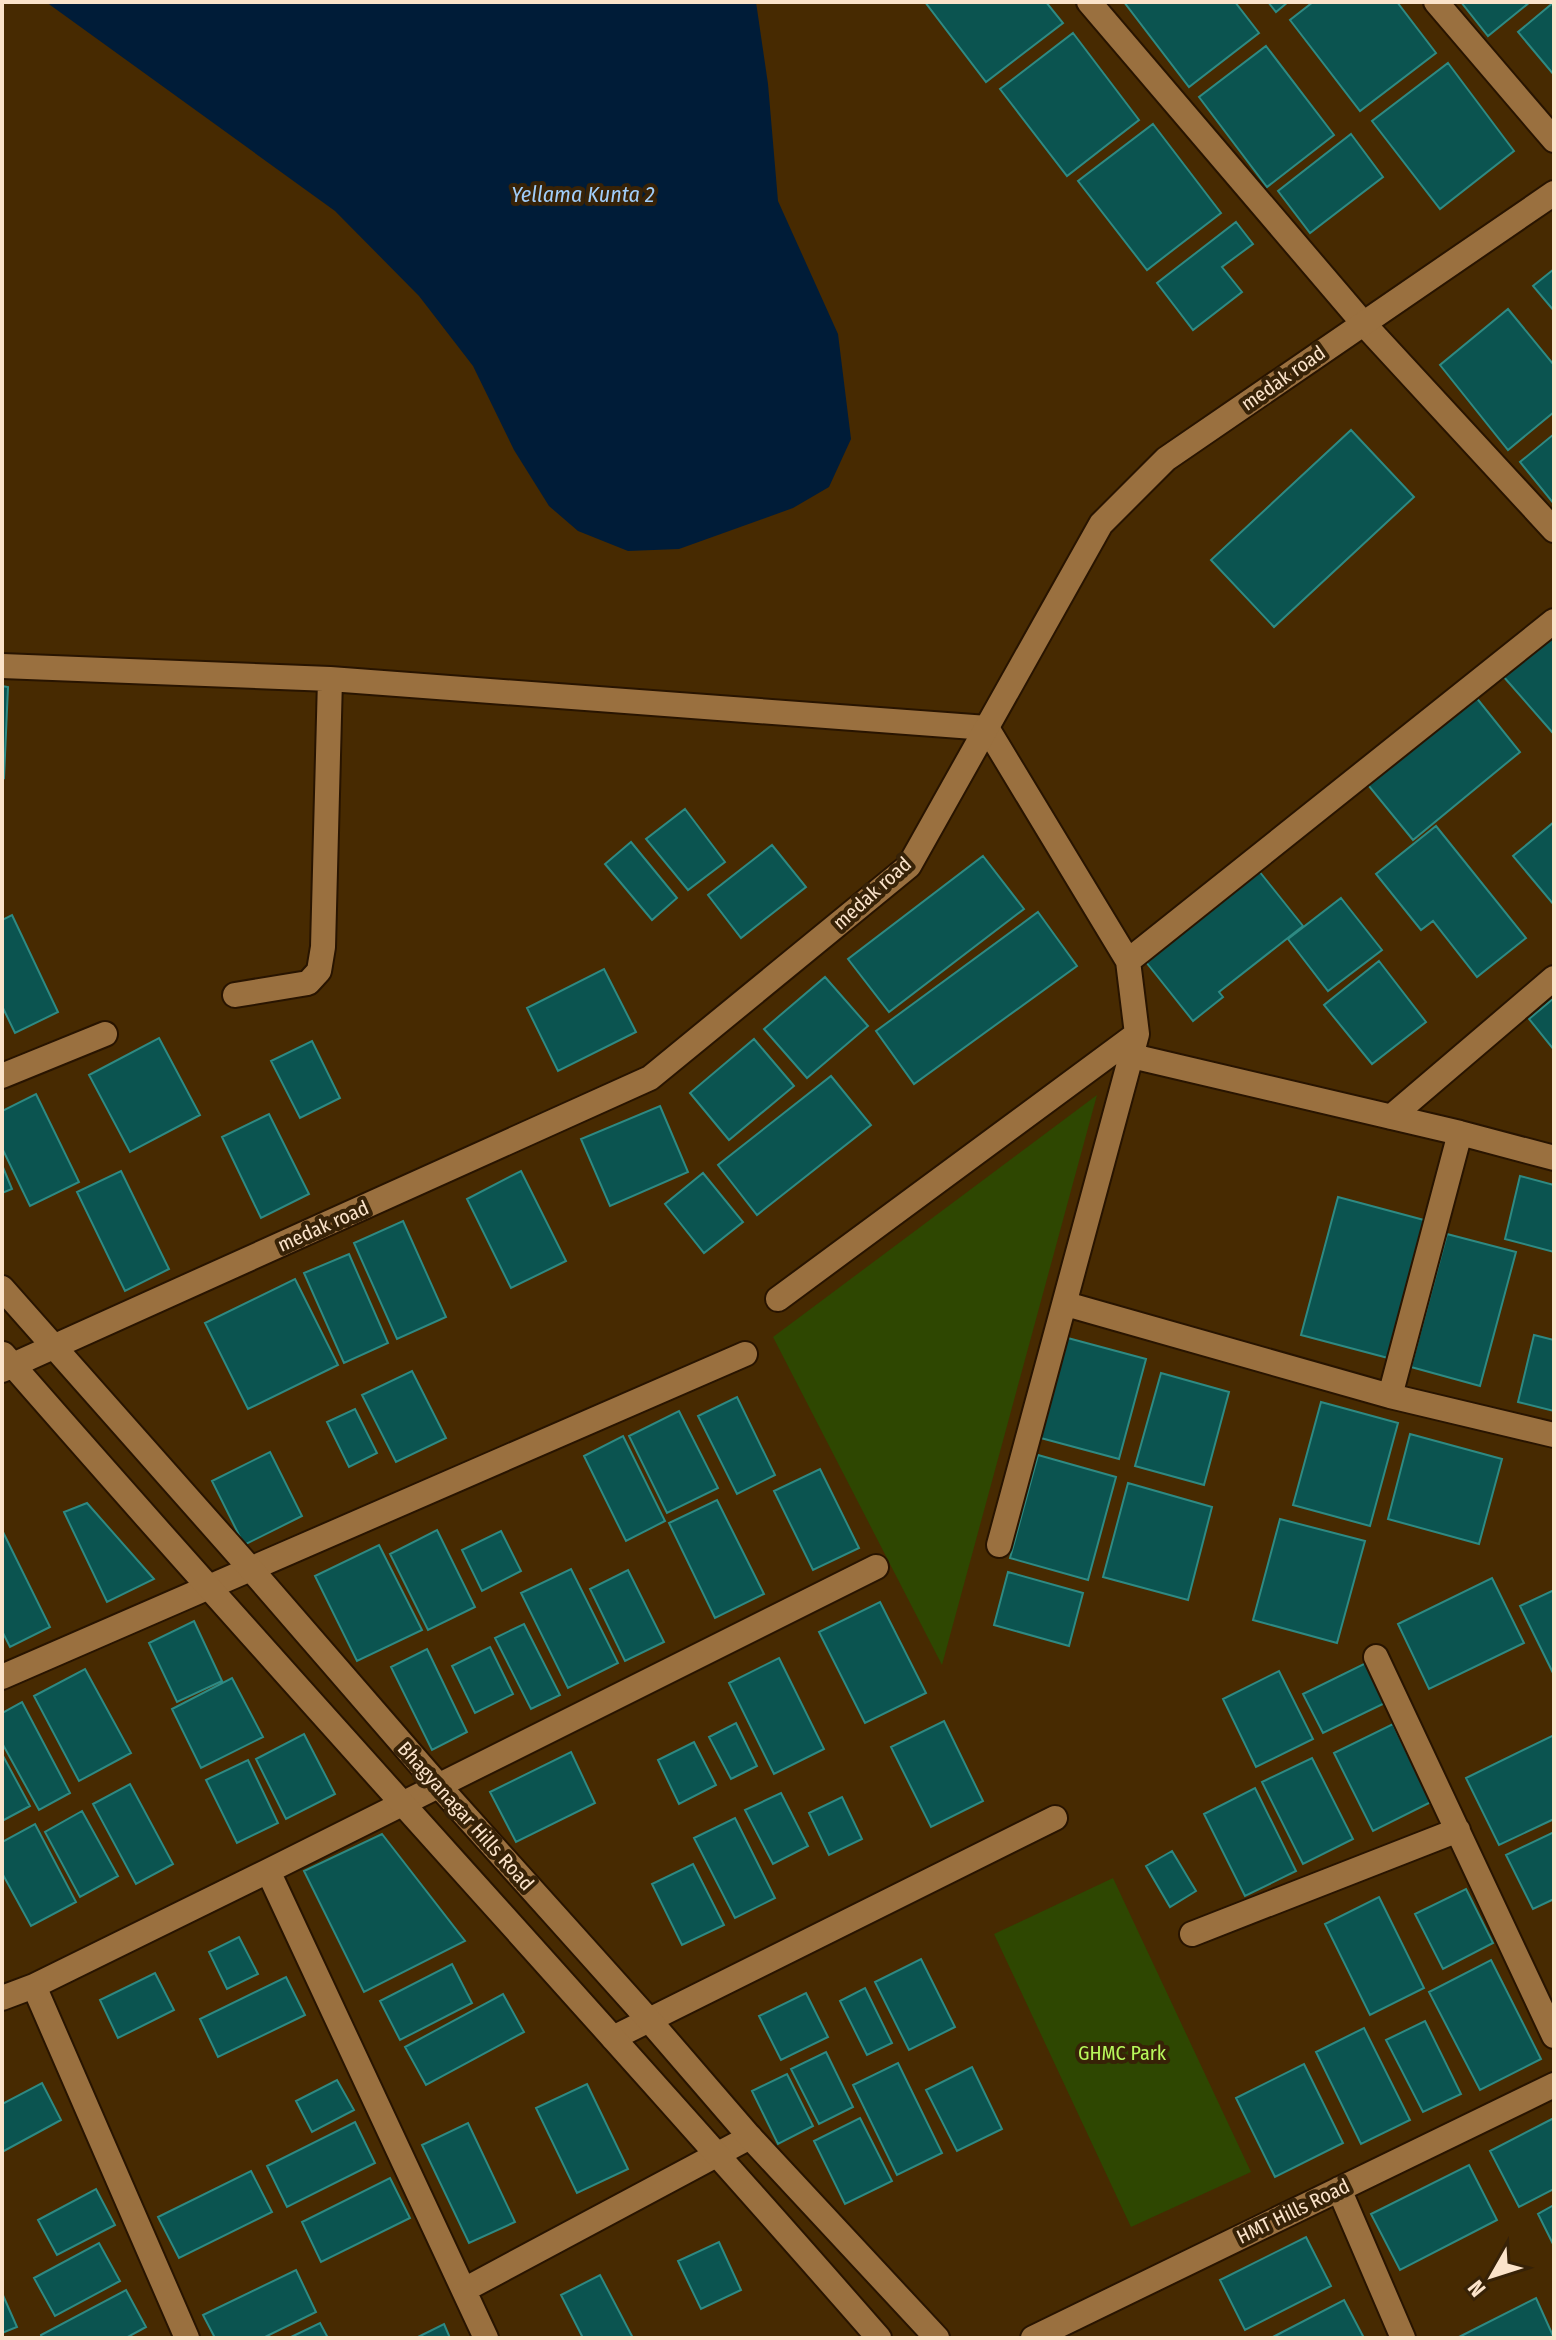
<svg xmlns="http://www.w3.org/2000/svg" width="1556" height="2340" font-family="'Fira Sans Condensed',sans-serif">
	<style>
		.green { fill: #2e4701 }
		.water { fill: #001c38 }
		.building { fill: #0b5450; stroke: #2e8a83; stroke-width: 2 }
		.lines { fill: none; stroke-linecap: round; stroke-linejoin: round }
		.street-casing { stroke: #281400; stroke-width: 28 }
		.secondary-casing { stroke: #281400; stroke-width: 28 }
		.street { stroke: #9a703f; stroke-width: 24 }
		.secondary { stroke: #9a703f; stroke-width: 24 }
		.labels { text-anchor: middle; stroke-width: 8; stroke-linejoin: round; paint-order: stroke }
		.street-label { font-size: 20px; fill: #fbe3ca; stroke: #372207 }
		.park-label { font-size: 20px; fill: #b8f85b; stroke: #372207 }
		.water-label { font-size: 22px; font-style: italic; fill: #a0cdf9; stroke: #372207 }
	</style>
	<rect width="100%" height="100%" fill="#472a01"/>
	<!-- green -->
	<path class="green" d="M 1097,1095 L 942,1665 L 773,1337 Z
		M 1113,1878 L 1251,2172 L 1131,2227 L 994,1934 Z"/>
	<!-- water -->
	<path class="water" d="M 46,2 L 756,2 L 768,84 L 778,201 L 838,334 L 851,439 L 829,487 L 793,508 L 679,549 L 628,551 L 578,531 L 549,506 L 514,450 L 473,366 L 419,296 L 335,211 Z"/>
	<!-- building -->
	<path class="building" d="M 925,2 L 1046,2 L 1063,23 L 986,82 Z
		M 1124,2 L 1235,2 L 1259,33 L 1189,87 Z
		M 1268,2 L 1288,2 L 1276,12 Z
		M 1313,2 L 1397,2 L 1436,53 L 1360,111 L 1290,20 Z
		M 1461,2 L 1530,2 L 1488,36 Z
		M 1554,2 L 1554,75 L 1518,32 Z
		M 1073,33 L 1139,120 L 1067,176 L 1000,89 Z
		M 1266,46 L 1334,135 L 1267,187 L 1199,97 Z
		M 1448,63 L 1514,151 L 1440,209 L 1372,121 Z
		M 1153,124 L 1221,213 L 1147,270 L 1078,181 Z
		M 1351,134 L 1383,177 L 1310,233 L 1278,191 Z
		M 1236,222 L 1253,244 L 1222,267 L 1242,292 L 1193,330 L 1157,283 Z
		M 1554,269 L 1554,311 L 1533,286 Z
		M 1508,309 L 1554,365 L 1554,412 L 1508,450 L 1440,365 Z
		M 1351,430 L 1414,497 L 1274,627 L 1211,560 Z
		M 1554,434 L 1554,504 L 1520,462 Z
		M 1554,631 L 1554,730 L 1552,732 L 1503,676 Z
		M 2,686 L 8,687 L 4,778 L 2,777 Z
		M 1475,696 L 1520,752 L 1413,840 L 1368,785 Z
		M 685,809 L 725,862 L 688,890 L 646,839 Z
		M 1554,822 L 1554,905 L 1513,856 Z
		M 1436,826 L 1526,938 L 1477,977 L 1433,921 L 1421,930 L 1376,874 Z
		M 631,842 L 677,898 L 652,920 L 605,864 Z
		M 772,845 L 806,887 L 741,938 L 708,895 Z
		M 983,856 L 1024,909 L 889,1012 L 848,959 Z
		M 1259,871 L 1303,926 L 1219,992 L 1223,997 L 1193,1021 L 1146,962 Z
		M 1341,898 L 1382,950 L 1328,991 L 1288,939 Z
		M 1038,912 L 1077,966 L 914,1084 L 876,1031 Z
		M 12,915 L 58,1012 L 15,1033 L 2,1006 L 2,920 Z
		M 1379,961 L 1426,1022 L 1372,1064 L 1324,1005 Z
		M 604,969 L 636,1032 L 558,1071 L 527,1008 Z
		M 825,977 L 868,1026 L 807,1078 L 764,1029 Z
		M 1554,998 L 1554,1050 L 1529,1019 Z
		M 159,1038 L 200,1115 L 130,1152 L 89,1075 Z
		M 754,1039 L 794,1086 L 729,1140 L 690,1093 Z
		M 312,1041 L 340,1098 L 300,1118 L 271,1061 Z
		M 831,1076 L 871,1125 L 757,1215 L 718,1165 Z
		M 36,1094 L 79,1182 L 30,1206 L 2,1148 L 2,1111 Z
		M 660,1106 L 688,1172 L 610,1206 L 581,1139 Z
		M 269,1114 L 309,1194 L 261,1218 L 222,1137 Z
		M 2,1165 L 12,1189 L 2,1193 Z
		M 121,1171 L 169,1269 L 125,1291 L 77,1192 Z
		M 521,1171 L 566,1261 L 511,1288 L 467,1199 Z
		M 703,1173 L 743,1222 L 704,1253 L 665,1204 Z
		M 1520,1176 L 1554,1185 L 1554,1252 L 1505,1239 Z
		M 1338,1197 L 1424,1220 L 1388,1358 L 1301,1335 Z
		M 403,1221 L 446,1317 L 397,1339 L 354,1243 Z
		M 1447,1234 L 1516,1252 L 1480,1386 L 1411,1367 Z
		M 349,1254 L 388,1343 L 344,1363 L 304,1273 Z
		M 295,1279 L 338,1365 L 248,1409 L 205,1323 Z
		M 1534,1335 L 1554,1340 L 1554,1411 L 1518,1402 Z
		M 1064,1337 L 1146,1359 L 1119,1459 L 1037,1437 Z
		M 412,1371 L 446,1438 L 396,1462 L 362,1395 Z
		M 1161,1373 L 1229,1392 L 1204,1485 L 1135,1466 Z
		M 737,1397 L 775,1475 L 737,1494 L 698,1416 Z
		M 1321,1402 L 1398,1423 L 1370,1526 L 1293,1505 Z
		M 355,1409 L 377,1453 L 349,1467 L 327,1422 Z
		M 679,1411 L 718,1488 L 667,1513 L 629,1436 Z
		M 1410,1434 L 1502,1459 L 1479,1544 L 1388,1519 Z
		M 623,1436 L 665,1521 L 626,1541 L 584,1456 Z
		M 270,1452 L 302,1516 L 244,1545 L 212,1481 Z
		M 1038,1455 L 1116,1477 L 1088,1580 L 1010,1558 Z
		M 820,1469 L 859,1548 L 813,1570 L 774,1491 Z
		M 1128,1483 L 1212,1507 L 1188,1600 L 1103,1577 Z
		M 717,1500 L 764,1594 L 715,1618 L 669,1523 Z
		M 87,1503 L 154,1579 L 107,1602 L 64,1512 Z
		M 1280,1519 L 1365,1541 L 1337,1643 L 1253,1620 Z
		M 2,1530 L 50,1627 L 10,1647 L 2,1631 Z
		M 437,1530 L 475,1607 L 428,1630 L 390,1554 Z
		M 501,1531 L 521,1571 L 482,1591 L 462,1550 Z
		M 379,1545 L 422,1630 L 357,1661 L 315,1576 Z
		M 571,1569 L 618,1663 L 568,1688 L 521,1593 Z
		M 628,1570 L 664,1642 L 625,1661 L 590,1589 Z
		M 1008,1572 L 1083,1593 L 1069,1646 L 994,1625 Z
		M 1492,1578 L 1524,1643 L 1429,1689 L 1398,1624 Z
		M 1554,1590 L 1554,1675 L 1520,1606 Z
		M 880,1602 L 926,1693 L 865,1723 L 819,1632 Z
		M 194,1621 L 222,1681 L 177,1702 L 149,1643 Z
		M 524,1624 L 560,1695 L 531,1709 L 495,1638 Z
		M 490,1647 L 513,1694 L 475,1713 L 452,1666 Z
		M 427,1649 L 467,1732 L 432,1750 L 391,1667 Z
		M 779,1658 L 824,1749 L 774,1774 L 729,1683 Z
		M 1370,1661 L 1389,1701 L 1323,1733 L 1303,1694 Z
		M 85,1669 L 131,1753 L 79,1781 L 34,1696 Z
		M 1279,1671 L 1313,1739 L 1256,1767 L 1223,1699 Z
		M 232,1678 L 263,1737 L 201,1768 L 172,1709 Z
		M 22,1702 L 70,1793 L 39,1810 L 2,1743 L 2,1713 Z
		M 944,1721 L 983,1801 L 931,1827 L 891,1747 Z
		M 736,1723 L 757,1766 L 731,1779 L 709,1737 Z
		M 1393,1724 L 1431,1802 L 1373,1831 L 1334,1753 Z
		M 304,1734 L 335,1794 L 286,1819 L 256,1759 Z
		M 1554,1735 L 1554,1819 L 1499,1845 L 1466,1778 Z
		M 694,1742 L 716,1785 L 679,1804 L 658,1760 Z
		M 571,1752 L 595,1803 L 516,1842 L 490,1792 Z
		M 2,1754 L 30,1806 L 2,1821 Z
		M 1312,1758 L 1353,1839 L 1303,1864 L 1262,1782 Z
		M 248,1760 L 278,1823 L 237,1843 L 206,1780 Z
		M 130,1784 L 173,1864 L 136,1884 L 93,1804 Z
		M 1255,1788 L 1296,1871 L 1245,1896 L 1204,1814 Z
		M 781,1793 L 808,1846 L 773,1864 L 745,1810 Z
		M 842,1797 L 862,1839 L 829,1855 L 809,1813 Z
		M 82,1811 L 118,1876 L 80,1897 L 45,1832 Z
		M 735,1818 L 775,1898 L 735,1918 L 694,1838 Z
		M 35,1824 L 76,1902 L 31,1926 L 2,1873 L 2,1842 Z
		M 1554,1832 L 1554,1899 L 1533,1909 L 1506,1855 Z
		M 382,1834 L 465,1941 L 364,1992 L 304,1871 Z
		M 1172,1851 L 1196,1891 L 1170,1907 L 1146,1866 Z
		M 693,1864 L 724,1925 L 682,1945 L 652,1884 Z
		M 1466,1889 L 1493,1943 L 1443,1969 L 1415,1914 Z
		M 1379,1897 L 1424,1988 L 1370,2015 L 1325,1924 Z
		M 239,1937 L 258,1974 L 227,1989 L 209,1952 Z
		M 921,1959 L 955,2027 L 909,2050 L 875,1982 Z
		M 1491,1960 L 1541,2059 L 1480,2090 L 1429,1992 Z
		M 452,1964 L 472,2003 L 400,2040 L 380,2001 Z
		M 155,1973 L 174,2010 L 118,2038 L 100,2000 Z
		M 286,1977 L 305,2015 L 218,2057 L 200,2019 Z
		M 865,1988 L 892,2043 L 867,2055 L 840,2001 Z
		M 806,1993 L 828,2037 L 781,2060 L 759,2016 Z
		M 503,1994 L 524,2032 L 426,2085 L 405,2047 Z
		M 1425,2021 L 1461,2094 L 1423,2112 L 1386,2040 Z
		M 1364,2028 L 1410,2120 L 1361,2144 L 1316,2052 Z
		M 826,2052 L 853,2107 L 819,2124 L 791,2069 Z
		M 898,2063 L 942,2153 L 897,2175 L 853,2085 Z
		M 1304,2064 L 1343,2143 L 1275,2177 L 1236,2098 Z
		M 972,2067 L 1002,2129 L 957,2151 L 926,2090 Z
		M 787,2074 L 813,2126 L 778,2144 L 752,2091 Z
		M 337,2080 L 354,2110 L 312,2132 L 296,2101 Z
		M 42,2083 L 61,2120 L 2,2152 L 2,2104 Z
		M 587,2084 L 628,2169 L 577,2193 L 536,2108 Z
		M 860,2118 L 892,2181 L 845,2204 L 814,2141 Z
		M 1554,2118 L 1554,2189 L 1519,2207 L 1490,2151 Z
		M 355,2122 L 375,2163 L 287,2207 L 267,2166 Z
		M 468,2123 L 515,2222 L 469,2243 L 422,2145 Z
		M 1469,2165 L 1497,2220 L 1400,2270 L 1371,2214 Z
		M 251,2171 L 272,2212 L 179,2258 L 158,2217 Z
		M 390,2178 L 410,2218 L 321,2262 L 302,2222 Z
		M 96,2189 L 115,2225 L 57,2255 L 38,2220 Z
		M 1554,2205 L 1554,2246 L 1538,2214 Z
		M 1306,2237 L 1331,2286 L 1245,2330 L 1220,2280 Z
		M 719,2242 L 741,2290 L 701,2309 L 678,2261 Z
		M 99,2243 L 120,2281 L 55,2316 L 34,2278 Z
		M 296,2270 L 316,2312 L 263,2338 L 215,2338 L 203,2315 Z
		M 600,2275 L 633,2338 L 583,2338 L 561,2295 Z
		M 126,2290 L 146,2327 L 126,2338 L 42,2338 L 41,2335 Z
		M 2,2293 L 17,2327 L 2,2333 Z
		M 1536,2298 L 1554,2338 L 1457,2338 Z
		M 1344,2300 L 1364,2338 L 1271,2338 Z
		M 320,2323 L 328,2338 L 289,2338 Z
		M 444,2324 L 450,2338 L 416,2338 Z"/>
	<g class="lines">
		<defs>
			<path id="street" d="M 1089,2 L 1363,323 L 1554,530
				M 1436,2 L 1554,140
				M 2,666 L 330,679 L 987,728 L 1128,961 L 1137,1034 L 999,1545
				M 1128,961 L 1554,621
				M 235,995 L 308,983 L 319,971 L 323,947 L 330,679
				M 1132,1056 L 1460,1133 L 1554,1158
				M 2,1076 L 105,1034
				M 1391,1117 L 1554,978
				M 778,1299 L 1137,1034
				M 1066,1304 L 1390,1396 L 1554,1435
				M 1390,1396 L 1460,1133
				M 1376,1657 L 1554,2036
				M 2,1677 L 745,1354
				M 268,1871 L 486,2338
				M 1192,1934 L 1458,1830
				M 34,1986 L 187,2338
				M 2,1998 L 34,1986 L 268,1871 L 876,1567
				M 613,2038 L 1055,1818
				M 1339,2189 L 1403,2338
				M 464,2290 L 750,2137
				M 1033,2338 L 1554,2085"/>
			<path id="secondary" d="M 2,1288 L 250,1568 L 439,1786 L 649,2020 L 750,2137 L 937,2338
				M 3,1354 C 291,1685 590,2007 879,2338
				M 2,1370 L 650,1078 L 909,866 L 1101,524 L 1166,459 L 1554,193"/>
		</defs>
		<!-- street casing -->
		<use href="#street" class="street-casing"/>
		<!-- secondary casing -->
		<use href="#secondary" class="secondary-casing"/>
		<!-- street -->
		<use href="#street" class="street"/>
		<!-- secondary -->
		<use href="#secondary" class="secondary"/>
	</g>
	<g class="labels">
		<!-- street labels -->
		<g class="street-label">
			<text transform="translate(1283 378) rotate(-35)" y="7">medak road</text>
			<text transform="translate(872 893) rotate(-42)" y="7">medak road</text>
			<text transform="translate(323 1226) rotate(-24)" y="7">medak road</text>
			<text transform="translate(466 1816) rotate(48)" y="7">Bhagyanagar Hills Road</text>
			<text transform="translate(1293 2211) rotate(-26)" y="7">HMT Hills Road</text>
		</g>
		<!-- park labels -->
		<g class="park-label">
			<text x="1122" y="2060">GHMC Park</text>
		</g>
		<!-- water labels -->
		<g class="water-label">
			<text x="583" y="202">Yellama Kunta 2</text>
		</g>
	</g>
	<!-- border -->
	<rect width="1556" height="2340" fill="none" stroke="#fbe3ca" stroke-width="8"/>
	<!-- north arrow -->
	<g transform="translate(1492 2276) rotate(231)" stroke="#372207" stroke-width="6" paint-order="stroke">
	<path d="M0-6L14 30L0 20L-14 30Z" fill="#fbe3ca"/>
	<text y="-12" font-size="22" font-weight="bold" text-anchor="middle" fill="#fbe3ca">N</text>
	</g>
</svg>
